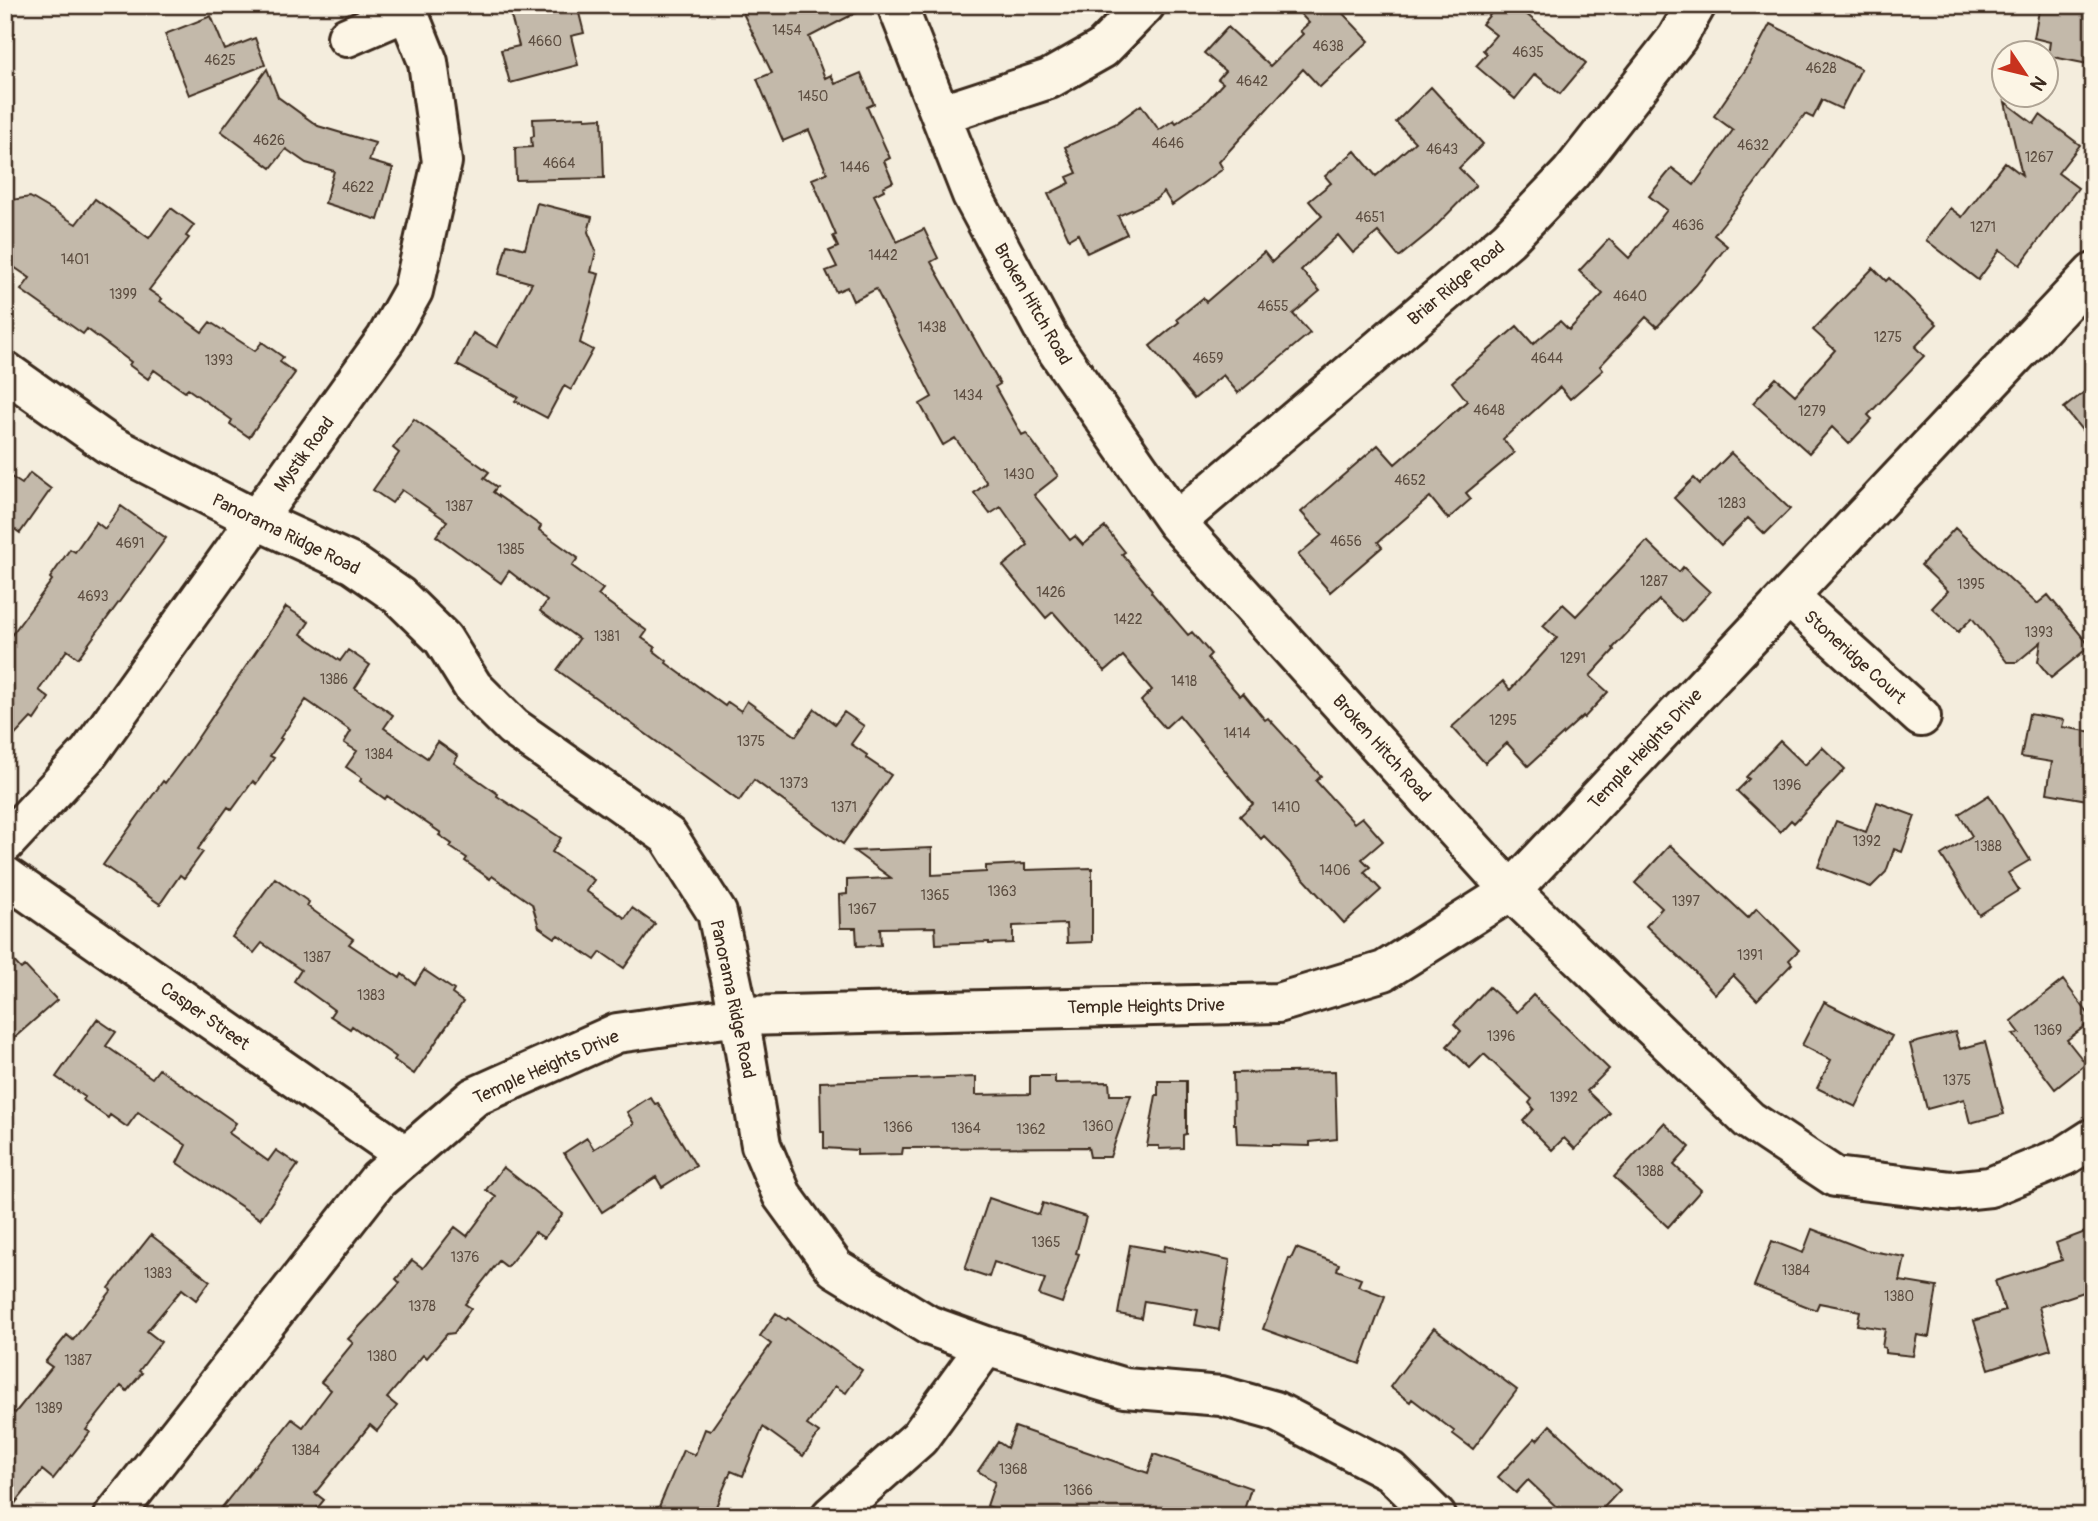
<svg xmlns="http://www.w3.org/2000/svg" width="2098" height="1521" font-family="Pangolin,sans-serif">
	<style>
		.building { fill: #c3b9aa; stroke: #3b2a1e; stroke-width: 2 }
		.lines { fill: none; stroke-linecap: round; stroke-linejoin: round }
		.minor-casing { stroke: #3b2a1e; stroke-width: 44 }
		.minor { stroke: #fcf5e5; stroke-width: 38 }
		.labels { text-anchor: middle; stroke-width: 5; stroke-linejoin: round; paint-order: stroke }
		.number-label { font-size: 14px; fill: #5d4e41 }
		.street-label { font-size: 18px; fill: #3b2a1e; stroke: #fcf5e5 }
	</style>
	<rect width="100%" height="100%" fill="#f4eddd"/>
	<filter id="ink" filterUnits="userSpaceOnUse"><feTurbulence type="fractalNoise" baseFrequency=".0143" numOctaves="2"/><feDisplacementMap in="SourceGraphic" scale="14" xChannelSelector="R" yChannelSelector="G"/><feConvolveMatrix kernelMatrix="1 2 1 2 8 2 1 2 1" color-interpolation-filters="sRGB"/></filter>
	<g filter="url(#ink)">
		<!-- building -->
		<path class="building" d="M 508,5 L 577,5 L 584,33 L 571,36 L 578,65 L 510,83 L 501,50 L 519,46 Z
			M 739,5 L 871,5 L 809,37 L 825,78 L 831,75 L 835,84 L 861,73 L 874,104 L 867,107 L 890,158 L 884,161 L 893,182 L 883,187 L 884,190 L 874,195 L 897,242 L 924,229 L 938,258 L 931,262 L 1000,384 L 995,387 L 1022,435 L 1026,433 L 1058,476 L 1034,495 L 1070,540 L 1075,536 L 1083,545 L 1105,527 L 1125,552 L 1122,554 L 1152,590 L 1151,592 L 1188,635 L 1192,632 L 1211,654 L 1207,658 L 1240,696 L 1243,693 L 1265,720 L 1268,718 L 1321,776 L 1316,781 L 1354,823 L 1362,817 L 1383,841 L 1362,859 L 1370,867 L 1364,872 L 1381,890 L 1344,923 L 1277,849 L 1264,836 L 1261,839 L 1240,816 L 1253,804 L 1179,715 L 1165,728 L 1141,701 L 1152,690 L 1123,656 L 1105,671 L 1053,612 L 1046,618 L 1003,566 L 1028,545 L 1001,507 L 990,514 L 974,493 L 987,483 L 955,438 L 943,445 L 920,404 L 932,397 L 876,289 L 853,301 L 847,287 L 836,292 L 826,271 L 837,267 L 829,251 L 838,247 L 833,236 L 836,235 L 812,179 L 827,173 L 809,130 L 783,141 L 757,79 L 772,73 Z
			M 1292,5 L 1335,5 L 1369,41 L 1320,87 L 1303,69 L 1219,162 L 1223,169 L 1172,205 L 1164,192 L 1156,199 L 1118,216 L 1127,234 L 1087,253 L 1078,234 L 1069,239 L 1048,194 L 1070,183 L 1067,177 L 1077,173 L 1065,147 L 1115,124 L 1141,105 L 1159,130 L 1174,120 L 1176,123 L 1204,104 L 1223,83 L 1218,79 L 1225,71 L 1204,53 L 1228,27 L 1270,66 L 1303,34 L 1300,31 L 1309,23 Z
			M 1498,5 L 1515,5 L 1586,63 L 1560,94 L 1535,74 L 1515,99 L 1476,66 L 1487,54 L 1483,50 L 1496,35 L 1482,24 Z
			M 2040,5 L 2093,5 L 2093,65 L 2048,56 L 2050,42 L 2034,38 Z
			M 211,16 L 225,50 L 255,38 L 265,65 L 189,95 L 165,34 Z
			M 1770,24 L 1861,69 L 1841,109 L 1822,100 L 1813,118 L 1805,114 L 1753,186 L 1714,235 L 1727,246 L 1696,285 L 1657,327 L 1646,317 L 1600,366 L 1603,370 L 1570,399 L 1560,387 L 1503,439 L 1514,453 L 1466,493 L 1471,499 L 1448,519 L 1430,497 L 1378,542 L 1382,547 L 1330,592 L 1298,555 L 1322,535 L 1301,512 L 1378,445 L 1395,464 L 1467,401 L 1452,382 L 1517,326 L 1533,344 L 1560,321 L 1569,330 L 1603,294 L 1579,271 L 1609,239 L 1629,258 L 1667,210 L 1649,196 L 1672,168 L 1694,185 L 1733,130 L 1714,116 L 1746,69 Z
			M 267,69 L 278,97 L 318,126 L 375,143 L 369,161 L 393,168 L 378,220 L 325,203 L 334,171 L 306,163 L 286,149 L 271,168 L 221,131 Z
			M 1431,87 L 1483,144 L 1459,168 L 1476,185 L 1431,231 L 1399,257 L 1378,232 L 1353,253 L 1338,235 L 1301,270 L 1320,291 L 1293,314 L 1310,333 L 1238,393 L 1223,375 L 1194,399 L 1150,346 L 1179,322 L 1177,319 L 1203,298 L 1206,302 L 1264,252 L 1272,262 L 1322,216 L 1309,201 L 1331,183 L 1325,176 L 1355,151 L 1376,176 L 1415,142 L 1396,122 Z
			M 2005,102 L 2034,124 L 2040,115 L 2080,145 L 2058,173 L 2078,188 L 2020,265 L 2000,250 L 1978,280 L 1926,240 L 1950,208 L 1962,217 L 2005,162 L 2022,175 Z
			M 585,117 L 585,119 L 602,118 L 604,178 L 516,180 L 515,148 L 532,147 L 531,137 L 534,136 L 533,119 Z
			M 30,197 L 76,224 L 95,199 L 149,238 L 171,208 L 194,225 L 186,236 L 189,238 L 149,290 L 162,299 L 160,301 L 202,332 L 210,322 L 255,351 L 262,342 L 283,357 L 280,362 L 295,373 L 249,437 L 230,424 L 232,420 L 188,389 L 185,392 L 154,370 L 148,379 L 129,365 L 131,362 L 87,329 L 83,334 L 21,290 L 30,278 L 5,261 L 5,201 Z
			M 537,203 L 592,217 L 588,232 L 596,251 L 591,272 L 599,274 L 580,343 L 593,350 L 571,390 L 564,386 L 547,418 L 515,401 L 518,397 L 457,365 L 473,333 L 497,347 L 532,283 L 499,274 L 507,244 L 525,249 Z
			M 1873,268 L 1886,281 L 1889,278 L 1937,324 L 1915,347 L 1924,356 L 1868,415 L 1872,419 L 1849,444 L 1832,427 L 1809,453 L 1753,403 L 1776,378 L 1795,395 L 1835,350 L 1813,330 Z
			M 2093,385 L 2093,444 L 2064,408 Z
			M 414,419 L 489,472 L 484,478 L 497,487 L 493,492 L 541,526 L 539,530 L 578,558 L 572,566 L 603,589 L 598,595 L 647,631 L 642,638 L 655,647 L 654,651 L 667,661 L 666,663 L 725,706 L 728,702 L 741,711 L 747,701 L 796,736 L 815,709 L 835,724 L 844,712 L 864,726 L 851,744 L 867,755 L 866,758 L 891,775 L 843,844 L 754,780 L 739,801 L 557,670 L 579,639 L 540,611 L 547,601 L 509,571 L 501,583 L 436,536 L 447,521 L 402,490 L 392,503 L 373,490 L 399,453 L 393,448 Z
			M 1731,453 L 1790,509 L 1765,534 L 1748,518 L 1721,545 L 1674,498 L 1694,478 L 1700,484 Z
			M 5,473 L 22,484 L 30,473 L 51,489 L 20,533 L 5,522 Z
			M 121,506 L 166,538 L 78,658 L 67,650 L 39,690 L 49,698 L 34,720 L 31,718 L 5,746 L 5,644 L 52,580 L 50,578 L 70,549 L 75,552 L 96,522 L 105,529 Z
			M 1955,528 L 2037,604 L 2048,595 L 2090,646 L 2051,678 L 2038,662 L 2041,642 L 2017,662 L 2007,662 L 1972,618 L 1958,632 L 1932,608 L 1948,591 L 1921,565 Z
			M 1647,541 L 1679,572 L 1683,567 L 1710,592 L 1682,622 L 1659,600 L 1613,648 L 1614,650 L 1590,676 L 1608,692 L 1584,718 L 1583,716 L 1528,766 L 1507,743 L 1485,763 L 1452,727 L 1503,681 L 1510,690 L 1557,638 L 1543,626 L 1563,604 L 1576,616 Z
			M 286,607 L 309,622 L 301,634 L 340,661 L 348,650 L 370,665 L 355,688 L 393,715 L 384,728 L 427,758 L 438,742 L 458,756 L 454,763 L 498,794 L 497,796 L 561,838 L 552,852 L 594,880 L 586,891 L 625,918 L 632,908 L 655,924 L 624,968 L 601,952 L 595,960 L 558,935 L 555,938 L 539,927 L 532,904 L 492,876 L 490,879 L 465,861 L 467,858 L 450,847 L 452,844 L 439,835 L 441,833 L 387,796 L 385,799 L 360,781 L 362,778 L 346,767 L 357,751 L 344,743 L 351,731 L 306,700 L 280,738 L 282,739 L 270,756 L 274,758 L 256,784 L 253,781 L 232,810 L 228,807 L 198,849 L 203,852 L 184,878 L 180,875 L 160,904 L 103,865 L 163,781 L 165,783 L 189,751 Z
			M 2029,714 L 2064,720 L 2062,727 L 2093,732 L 2093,801 L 2047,793 L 2052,762 L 2021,757 Z
			M 1780,741 L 1805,765 L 1822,747 L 1845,769 L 1794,823 L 1791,820 L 1780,832 L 1737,791 L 1749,779 L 1746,777 Z
			M 1989,795 L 2030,860 L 2008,873 L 2019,890 L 1979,915 L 1941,855 L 1972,836 L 1959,814 Z
			M 1877,802 L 1915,816 L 1902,852 L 1894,849 L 1886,872 L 1871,887 L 1818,867 L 1836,821 L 1866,832 Z
			M 1670,845 L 1748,918 L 1757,908 L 1799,950 L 1789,960 L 1792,964 L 1757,1000 L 1733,975 L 1715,994 L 1693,970 L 1646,926 L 1662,908 L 1635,883 Z
			M 932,848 L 932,875 L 986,872 L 986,866 L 1025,864 L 1025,870 L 1092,868 L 1092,942 L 1067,943 L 1066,924 L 1013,926 L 1013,943 L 989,944 L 989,942 L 936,944 L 935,927 L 880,928 L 881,945 L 857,946 L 856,928 L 840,928 L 839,895 L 847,894 L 847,880 L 891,878 L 854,851 Z
			M 275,878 L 309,902 L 307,906 L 353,939 L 349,944 L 400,978 L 402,974 L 415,984 L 424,970 L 454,990 L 452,994 L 463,1002 L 414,1074 L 394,1060 L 396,1057 L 352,1026 L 350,1029 L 330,1016 L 334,1010 L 294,981 L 301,970 L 262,943 L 254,953 L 232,937 Z
			M 5,952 L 21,969 L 25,966 L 57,1000 L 5,1046 Z
			M 2063,980 L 2093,1020 L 2067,1040 L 2086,1064 L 2055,1089 L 2013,1034 L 2020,1033 L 2011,1021 Z
			M 1489,987 L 1517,1012 L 1533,995 L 1609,1069 L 1587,1091 L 1610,1113 L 1575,1149 L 1564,1138 L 1552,1150 L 1523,1121 L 1534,1109 L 1529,1103 L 1532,1099 L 1484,1054 L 1470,1068 L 1447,1046 L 1461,1031 L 1454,1024 Z
			M 1824,1002 L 1892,1036 L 1856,1107 L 1817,1088 L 1831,1060 L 1802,1045 Z
			M 97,1019 L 116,1032 L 106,1046 L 152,1078 L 159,1069 L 236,1123 L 229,1133 L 268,1161 L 276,1150 L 298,1165 L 260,1219 L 177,1163 L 186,1145 L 138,1112 L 127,1127 L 110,1115 L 108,1118 L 83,1100 L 85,1097 L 56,1077 Z
			M 1955,1032 L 1960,1049 L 1985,1042 L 2004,1114 L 1970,1123 L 1964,1099 L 1927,1109 L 1910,1044 Z
			M 1335,1071 L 1337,1139 L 1310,1142 L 1310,1146 L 1237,1144 L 1236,1124 L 1234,1124 L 1233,1073 Z
			M 1030,1076 L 1055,1076 L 1055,1083 L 1109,1082 L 1110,1095 L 1131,1095 L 1110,1157 L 1090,1157 L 1088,1147 L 903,1148 L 902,1154 L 857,1155 L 857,1150 L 824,1148 L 824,1132 L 821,1132 L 820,1082 L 976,1077 L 976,1095 L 1030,1094 Z
			M 1158,1081 L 1186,1081 L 1186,1134 L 1183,1135 L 1183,1148 L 1159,1149 L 1159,1146 L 1147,1146 L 1156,1095 L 1158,1095 Z
			M 650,1097 L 655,1104 L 658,1103 L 696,1166 L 662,1187 L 656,1177 L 602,1212 L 564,1153 L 587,1138 L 594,1149 L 634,1124 L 627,1112 Z
			M 1664,1123 L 1690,1147 L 1674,1165 L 1701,1190 L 1668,1227 L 1614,1177 Z
			M 503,1167 L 563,1214 L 544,1238 L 535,1232 L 507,1267 L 499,1261 L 465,1304 L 471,1308 L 454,1333 L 447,1334 L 427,1358 L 423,1355 L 387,1398 L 397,1406 L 377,1431 L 370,1425 L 315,1493 L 324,1500 L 311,1516 L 215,1516 L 292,1419 L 303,1427 L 331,1390 L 321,1382 L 353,1343 L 348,1339 L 400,1283 L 396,1279 L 412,1260 L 423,1268 L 455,1227 L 467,1236 L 496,1197 L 486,1190 Z
			M 989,1198 L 1039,1215 L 1043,1203 L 1086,1217 L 1076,1253 L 1079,1254 L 1062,1303 L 1039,1295 L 1045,1279 L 994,1262 L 989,1277 L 965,1269 Z
			M 1812,1229 L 1866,1250 L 1905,1257 L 1900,1281 L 1937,1287 L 1929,1337 L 1917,1335 L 1913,1356 L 1885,1353 L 1885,1348 L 1882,1347 L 1885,1329 L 1857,1325 L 1860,1311 L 1819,1303 L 1816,1310 L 1754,1286 L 1772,1241 L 1803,1253 Z
			M 2093,1229 L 2093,1289 L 2039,1307 L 2051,1349 L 1989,1369 L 1974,1321 L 2005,1311 L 1995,1281 L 2062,1260 L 2056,1243 Z
			M 151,1235 L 210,1281 L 196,1300 L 182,1289 L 147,1331 L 161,1342 L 139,1371 L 142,1373 L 127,1391 L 121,1386 L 86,1430 L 90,1432 L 53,1479 L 42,1470 L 5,1516 L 5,1405 L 15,1413 L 52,1367 L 45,1362 L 67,1335 L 73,1340 L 111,1291 L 109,1288 Z
			M 1130,1245 L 1164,1251 L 1165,1246 L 1230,1260 L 1219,1330 L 1195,1325 L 1198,1310 L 1144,1301 L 1141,1318 L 1118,1314 Z
			M 1296,1248 L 1339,1264 L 1337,1270 L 1361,1279 L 1358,1286 L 1385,1296 L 1360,1364 L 1263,1329 L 1289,1258 L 1291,1259 Z
			M 776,1313 L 786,1320 L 788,1318 L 862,1370 L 846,1393 L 835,1386 L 807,1425 L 819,1433 L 803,1456 L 763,1427 L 743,1476 L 731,1471 L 712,1516 L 655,1516 L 683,1450 L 695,1455 L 705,1429 L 710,1431 L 771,1344 L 760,1336 Z
			M 1434,1328 L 1517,1390 L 1473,1449 L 1453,1434 L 1454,1431 L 1412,1399 L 1410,1402 L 1390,1387 Z
			M 1550,1425 L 1620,1490 L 1596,1516 L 1566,1516 L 1528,1480 L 1516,1493 L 1498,1477 L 1535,1438 L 1537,1440 Z
			M 1015,1427 L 1148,1473 L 1154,1454 L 1251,1488 L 1242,1516 L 1015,1516 L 987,1506 L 995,1482 L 978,1471 L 998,1442 L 1007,1448 Z"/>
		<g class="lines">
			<defs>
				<path id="minor" d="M 897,5 L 972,195 L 1049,339 L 1176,522 L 1511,891 L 1749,1120 L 1835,1177 L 1952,1191 L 1990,1187 L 2065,1156 L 2093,1138
					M 347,37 L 407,11
					M 942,114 L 1049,79 L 1102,49 L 1145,5
					M 5,371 L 108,444 L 257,520 L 353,564 L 399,596 L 443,639 L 473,687 L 513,727 L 668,836 L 717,913 L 739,1016 L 761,1145 L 782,1195 L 835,1268 L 928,1325 L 986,1346 L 1125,1388 L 1221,1396 L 1275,1411 L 1390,1471 L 1436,1516
					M 1176,522 L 1508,239 L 1571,173 L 1677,38 L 1696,5
					M 1789,597 L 1921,717
					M 5,843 L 89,753 L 386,339 L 413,291 L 442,162 L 428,62 L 405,5
					M 5,876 L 405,1155
					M 114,1516 L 378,1180 L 474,1097 L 617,1033 L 739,1016 L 1278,1003 L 1384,971 L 1511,891 L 2093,273
					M 831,1516 L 919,1438 L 986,1346"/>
			</defs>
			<!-- minor casing -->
			<use href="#minor" class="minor-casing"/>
			<!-- minor -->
			<use href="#minor" class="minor"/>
		</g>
	</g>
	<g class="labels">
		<!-- number labels -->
		<g class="number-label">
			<text x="787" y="35">1454</text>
			<text x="545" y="46">4660</text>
			<text x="1328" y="51">4638</text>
			<text x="1528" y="57">4635</text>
			<text x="220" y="65">4625</text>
			<text x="1821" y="73">4628</text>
			<text x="1252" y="86">4642</text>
			<text x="813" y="101">1450</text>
			<text x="269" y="145">4626</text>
			<text x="1168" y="148">4646</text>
			<text x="1753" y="150">4632</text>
			<text x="1442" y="154">4643</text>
			<text x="2039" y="162">1267</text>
			<text x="559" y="168">4664</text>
			<text x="855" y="172">1446</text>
			<text x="358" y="192">4622</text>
			<text x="1370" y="222">4651</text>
			<text x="1688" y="230">4636</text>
			<text x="1983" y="232">1271</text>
			<text x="883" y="260">1442</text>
			<text x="75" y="264">1401</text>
			<text x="123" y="299">1399</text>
			<text x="1630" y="301">4640</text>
			<text x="1273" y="311">4655</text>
			<text x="932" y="332">1438</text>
			<text x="1888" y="342">1275</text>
			<text x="1208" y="363">4659</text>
			<text x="1547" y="363">4644</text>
			<text x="219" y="365">1393</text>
			<text x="968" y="400">1434</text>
			<text x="1489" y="415">4648</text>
			<text x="1812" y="416">1279</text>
			<text x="1019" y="479">1430</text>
			<text x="1410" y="485">4652</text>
			<text x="1732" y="508">1283</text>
			<text x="459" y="511">1387</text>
			<text x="1346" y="546">4656</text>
			<text x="130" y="548">4691</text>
			<text x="511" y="554">1385</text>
			<text x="1654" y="586">1287</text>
			<text x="1971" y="589">1395</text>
			<text x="1051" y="597">1426</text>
			<text x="93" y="601">4693</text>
			<text x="1128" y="624">1422</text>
			<text x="2039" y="637">1393</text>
			<text x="607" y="641">1381</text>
			<text x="1573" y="663">1291</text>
			<text x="334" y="684">1386</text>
			<text x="1184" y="686">1418</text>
			<text x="1503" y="725">1295</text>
			<text x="1237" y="738">1414</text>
			<text x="751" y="746">1375</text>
			<text x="379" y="759">1384</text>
			<text x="794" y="788">1373</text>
			<text x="1787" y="790">1396</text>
			<text x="844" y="812">1371</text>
			<text x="1286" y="812">1410</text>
			<text x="1867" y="846">1392</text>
			<text x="1988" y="851">1388</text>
			<text x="1335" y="875">1406</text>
			<text x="1002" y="896">1363</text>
			<text x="935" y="900">1365</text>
			<text x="1686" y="906">1397</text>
			<text x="862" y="914">1367</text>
			<text x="1750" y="960">1391</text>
			<text x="317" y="962">1387</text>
			<text x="371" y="1000">1383</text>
			<text x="2048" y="1035">1369</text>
			<text x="1501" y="1041">1396</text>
			<text x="1957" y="1085">1375</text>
			<text x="1564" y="1102">1392</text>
			<text x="1098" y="1131">1360</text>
			<text x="898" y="1132">1366</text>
			<text x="966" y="1133">1364</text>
			<text x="1031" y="1134">1362</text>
			<text x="1650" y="1176">1388</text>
			<text x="1046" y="1247">1365</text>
			<text x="465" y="1262">1376</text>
			<text x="1796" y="1275">1384</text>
			<text x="158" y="1278">1383</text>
			<text x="1899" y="1301">1380</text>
			<text x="422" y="1311">1378</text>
			<text x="382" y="1361">1380</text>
			<text x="78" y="1365">1387</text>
			<text x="49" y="1413">1389</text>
			<text x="306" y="1455">1384</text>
			<text x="1013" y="1474">1368</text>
			<text x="1078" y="1495">1366</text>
		</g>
		<!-- street labels -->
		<g class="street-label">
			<text transform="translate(1456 283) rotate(-40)" y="6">Briar Ridge Road</text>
			<text transform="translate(1033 304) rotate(60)" y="6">Broken Hitch Road</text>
			<text transform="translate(304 454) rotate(-54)" y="6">Mystik Road</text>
			<text transform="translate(286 534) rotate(26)" y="6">Panorama Ridge Road</text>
			<text transform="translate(1855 657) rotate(42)" y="6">Stoneridge Court</text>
			<text transform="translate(1382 748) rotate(48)" y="6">Broken Hitch Road</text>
			<text transform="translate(1645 749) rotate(-47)" y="6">Temple Heights Drive</text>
			<text transform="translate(733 999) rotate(78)" y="6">Panorama Ridge Road</text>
			<text transform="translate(1146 1006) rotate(-1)" y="6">Temple Heights Drive</text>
			<text transform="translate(205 1016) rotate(35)" y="6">Casper Street</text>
			<text transform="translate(546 1067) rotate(-24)" y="6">Temple Heights Drive</text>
		</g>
	</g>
	<!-- margin -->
	<rect width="2098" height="1521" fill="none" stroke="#fcf5e5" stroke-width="28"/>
	<rect x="14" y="14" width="2070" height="1493" fill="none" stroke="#3b2a1e" stroke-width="2.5" filter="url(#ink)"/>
	<!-- north arrow -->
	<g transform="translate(2025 74) rotate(125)"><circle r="33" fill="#fcf5e5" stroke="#afa495" stroke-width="2"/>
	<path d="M0-5L12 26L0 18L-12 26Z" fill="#c8321e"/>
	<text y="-10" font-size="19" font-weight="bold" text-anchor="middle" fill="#3b2a1e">N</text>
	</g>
</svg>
